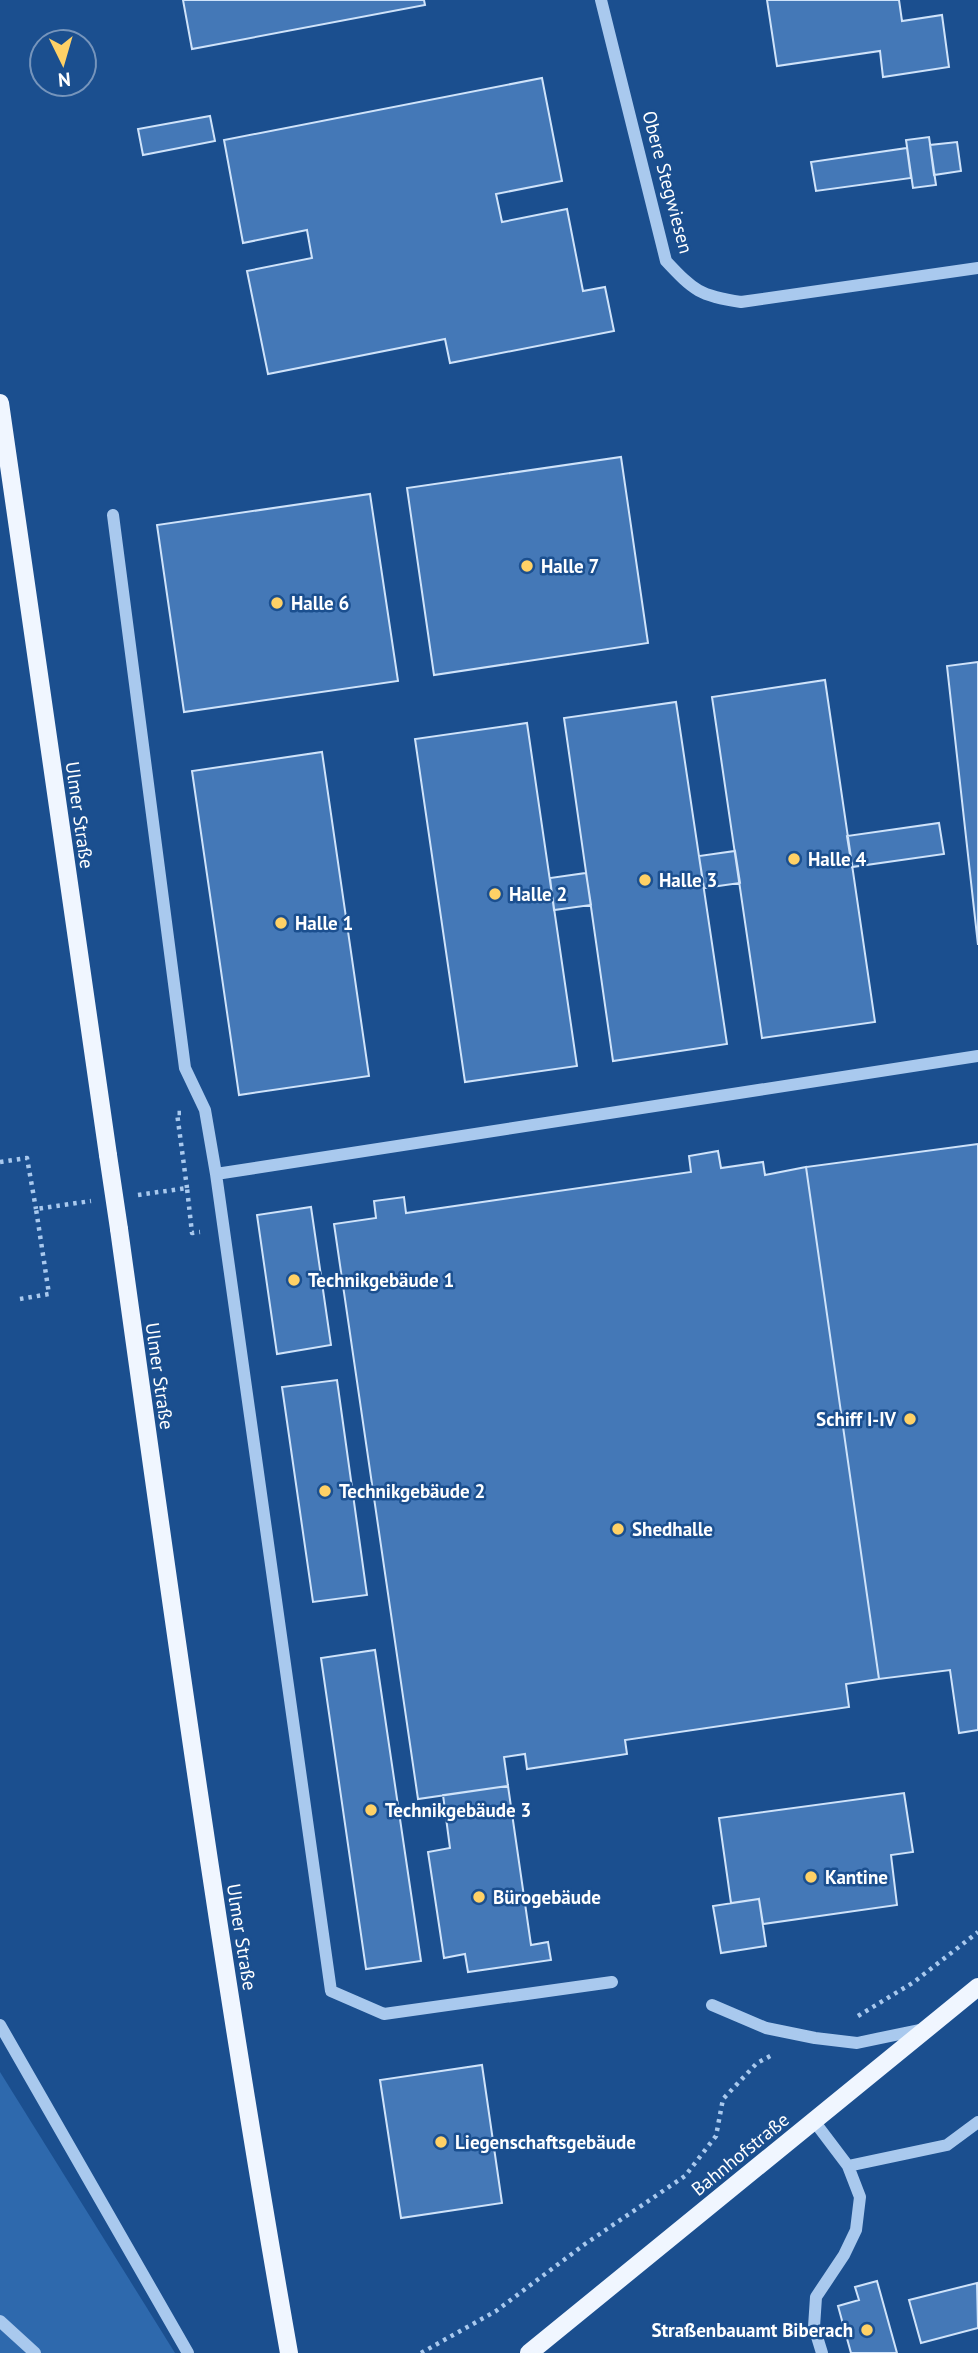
<svg xmlns="http://www.w3.org/2000/svg" width="978" height="2353" font-family="'PT Sans',sans-serif">
	<style>
		.green { fill: #2e69ad }
		.building { fill: #4478b7; stroke: #cfe3fa; stroke-width: 2 }
		.lines { fill: none; stroke-linecap: round; stroke-linejoin: round }
		.path { stroke: #a9c9ee; stroke-width: 4.5; stroke-dasharray: 3.5 5; stroke-linecap: butt }
		.minor { stroke: #a9c9ee; stroke-width: 12 }
		.major { stroke: #f0f6ff; stroke-width: 18 }
		.major-bridge { stroke: #f0f6ff; stroke-width: 18 }
		.poi-dot { fill: #ffd166; stroke: #1b4f8f; stroke-width: 2.5 }
		.labels { text-anchor: middle; stroke-width: 5; stroke-linejoin: round; paint-order: stroke }
		.street-label { font-size: 19px; fill: #fff; stroke: #1b4f8f }
		.poi-label { font-size: 19px; font-weight: bold; fill: #fff; stroke: #1b4f8f; text-anchor: start }
	</style>
	<rect width="100%" height="100%" fill="#1b4f8f"/>
	<!-- green -->
	<path class="green" d="M 0,2072 L 175,2353 L 0,2353 Z"/>
	<!-- building -->
	<path class="building" d="M 183,0 L 424,0 L 425,5 L 192,49 Z
		M 767,0 L 899,0 L 902,21 L 942,15 L 949,67 L 883,77 L 880,51 L 777,66 Z
		M 542,78 L 562,181 L 496,194 L 502,222 L 567,209 L 583,291 L 605,287 L 614,331 L 450,363 L 445,339 L 268,374 L 247,271 L 312,258 L 307,230 L 243,243 L 224,140 Z
		M 210,116 L 215,141 L 143,155 L 138,129 Z
		M 929,137 L 936,185 L 913,188 L 906,140 Z
		M 957,142 L 961,171 L 934,175 L 930,145 Z
		M 907,148 L 911,178 L 816,191 L 811,162 Z
		M 621,457 L 648,643 L 434,675 L 407,488 Z
		M 370,494 L 398,681 L 184,712 L 157,525 Z
		M 978,662 L 978,945 L 947,666 Z
		M 825,680 L 875,1022 L 762,1038 L 712,697 Z
		M 676,702 L 727,1044 L 613,1061 L 564,718 Z
		M 527,723 L 577,1066 L 465,1082 L 415,739 Z
		M 322,752 L 369,1076 L 239,1095 L 192,771 Z
		M 939,823 L 944,854 L 852,867 L 847,836 Z
		M 735,851 L 740,883 L 704,888 L 699,856 Z
		M 586,873 L 591,905 L 554,910 L 550,878 Z
		M 978,1144 L 978,1730 L 959,1733 L 950,1670 L 879,1679 L 806,1167 Z
		M 718,1151 L 721,1168 L 763,1162 L 765,1175 L 806,1167 L 879,1679 L 846,1684 L 849,1707 L 625,1740 L 627,1754 L 527,1769 L 525,1754 L 504,1757 L 508,1786 L 418,1799 L 334,1224 L 376,1218 L 374,1201 L 404,1197 L 406,1213 L 691,1172 L 689,1156 Z
		M 311,1207 L 331,1345 L 277,1354 L 257,1215 Z
		M 337,1380 L 367,1595 L 313,1602 L 282,1387 Z
		M 375,1650 L 421,1961 L 366,1969 L 321,1658 Z
		M 508,1786 L 531,1945 L 548,1942 L 551,1960 L 468,1972 L 465,1954 L 444,1958 L 428,1852 L 450,1848 L 443,1795 Z
		M 904,1793 L 913,1852 L 891,1855 L 897,1905 L 763,1924 L 759,1899 L 731,1903 L 719,1818 Z
		M 759,1899 L 766,1946 L 721,1953 L 713,1906 Z
		M 482,2065 L 502,2203 L 401,2218 L 380,2080 Z
		M 877,2281 L 897,2353 L 851,2353 L 838,2306 L 859,2300 L 855,2287 Z
		M 977,2283 L 978,2328 L 921,2343 L 909,2300 Z"/>
	<g class="lines">
		<!-- path -->
		<path class="path" d="M 181,1113 L 177,1113 L 187,1188
			M 0,1162 L 27,1158 L 36,1209
			M 138,1195 L 187,1188 L 192,1233 L 200,1232
			M 20,1299 L 49,1294 L 36,1209 L 91,1201
			M 858,2016 L 914,1982 L 978,1932
			M 421,2353 L 496,2311 L 585,2244 L 685,2176 L 716,2136 L 723,2099 L 757,2063 L 774,2054"/>
		<!-- minor -->
		<path class="minor" d="M 601,0 L 666,261 C 694,291 700,296 741,302 L 978,268
			M 113,515 L 185,1068 L 205,1110 L 216,1174 L 331,1991 L 384,2014 L 612,1982
			M 216,1174 L 978,1056
			M 712,2005 L 766,2028 L 815,2038 L 857,2043 L 924,2029
			M 0,2025 L 188,2353
			M 814,2121 L 848,2166 L 860,2197 L 856,2230 L 844,2255 L 816,2297 L 814,2327 L 822,2353
			M 848,2166 L 947,2145 L 978,2122
			M 0,2321 L 35,2353"/>
		<!-- major -->
		<path class="major" d="M 0,403 L 108,1155
			M 119,1229 C 171,1604 223,1980 289,2353
			M 529,2353 L 978,1987"/>
		<!-- major-bridge -->
		<path class="major-bridge" d="M 108,1155 L 119,1229"/>
	</g>
	<!-- markers -->
	<g class="poi-dot">
		<circle cx="527" cy="566" r="7"/>
		<circle cx="277" cy="603" r="7"/>
		<circle cx="794" cy="859" r="7"/>
		<circle cx="645" cy="880" r="7"/>
		<circle cx="495" cy="894" r="7"/>
		<circle cx="281" cy="923" r="7"/>
		<circle cx="294" cy="1280" r="7"/>
		<circle cx="910" cy="1419" r="7"/>
		<circle cx="325" cy="1491" r="7"/>
		<circle cx="618" cy="1529" r="7"/>
		<circle cx="371" cy="1810" r="7"/>
		<circle cx="811" cy="1877" r="7"/>
		<circle cx="479" cy="1897" r="7"/>
		<circle cx="441" cy="2142" r="7"/>
		<circle cx="867" cy="2330" r="7"/>
	</g>
	<g class="labels">
		<!-- street labels -->
		<g class="street-label">
			<text transform="translate(668 182) rotate(75)" y="7">Obere Stegwiesen</text>
			<text transform="translate(80 815) rotate(82)" y="7">Ulmer Straße</text>
			<text transform="translate(160 1376) rotate(82)" y="7">Ulmer Straße</text>
			<text transform="translate(242 1937) rotate(81)" y="7">Ulmer Straße</text>
			<text transform="translate(740 2154) rotate(-39)" y="7">Bahnhofstraße</text>
		</g>
		<!-- poi labels -->
		<g class="poi-label">
			<text x="541" y="573">Halle 7</text>
			<text x="291" y="610">Halle 6</text>
			<text x="808" y="866">Halle 4</text>
			<text x="659" y="887">Halle 3</text>
			<text x="509" y="901">Halle 2</text>
			<text x="295" y="930">Halle 1</text>
			<text x="308" y="1287">Technikgebäude 1</text>
			<text x="896" y="1426" text-anchor="end">Schiff I-IV</text>
			<text x="339" y="1498">Technikgebäude 2</text>
			<text x="632" y="1536">Shedhalle</text>
			<text x="385" y="1817">Technikgebäude 3</text>
			<text x="825" y="1884">Kantine</text>
			<text x="493" y="1904">Bürogebäude</text>
			<text x="455" y="2149">Liegenschaftsgebäude</text>
			<text x="853" y="2337" text-anchor="end">Straßenbauamt Biberach</text>
		</g>
	</g>
	<!-- north arrow -->
	<g transform="translate(63 63) rotate(175)"><circle r="33" fill="#1b4f8f" stroke="#7695bc" stroke-width="2"/>
	<path d="M0-5L12 26L0 18L-12 26Z" fill="#ffd166"/>
	<text y="-10" font-size="19" font-weight="bold" text-anchor="middle" fill="#ffffff">N</text>
	</g>
</svg>
